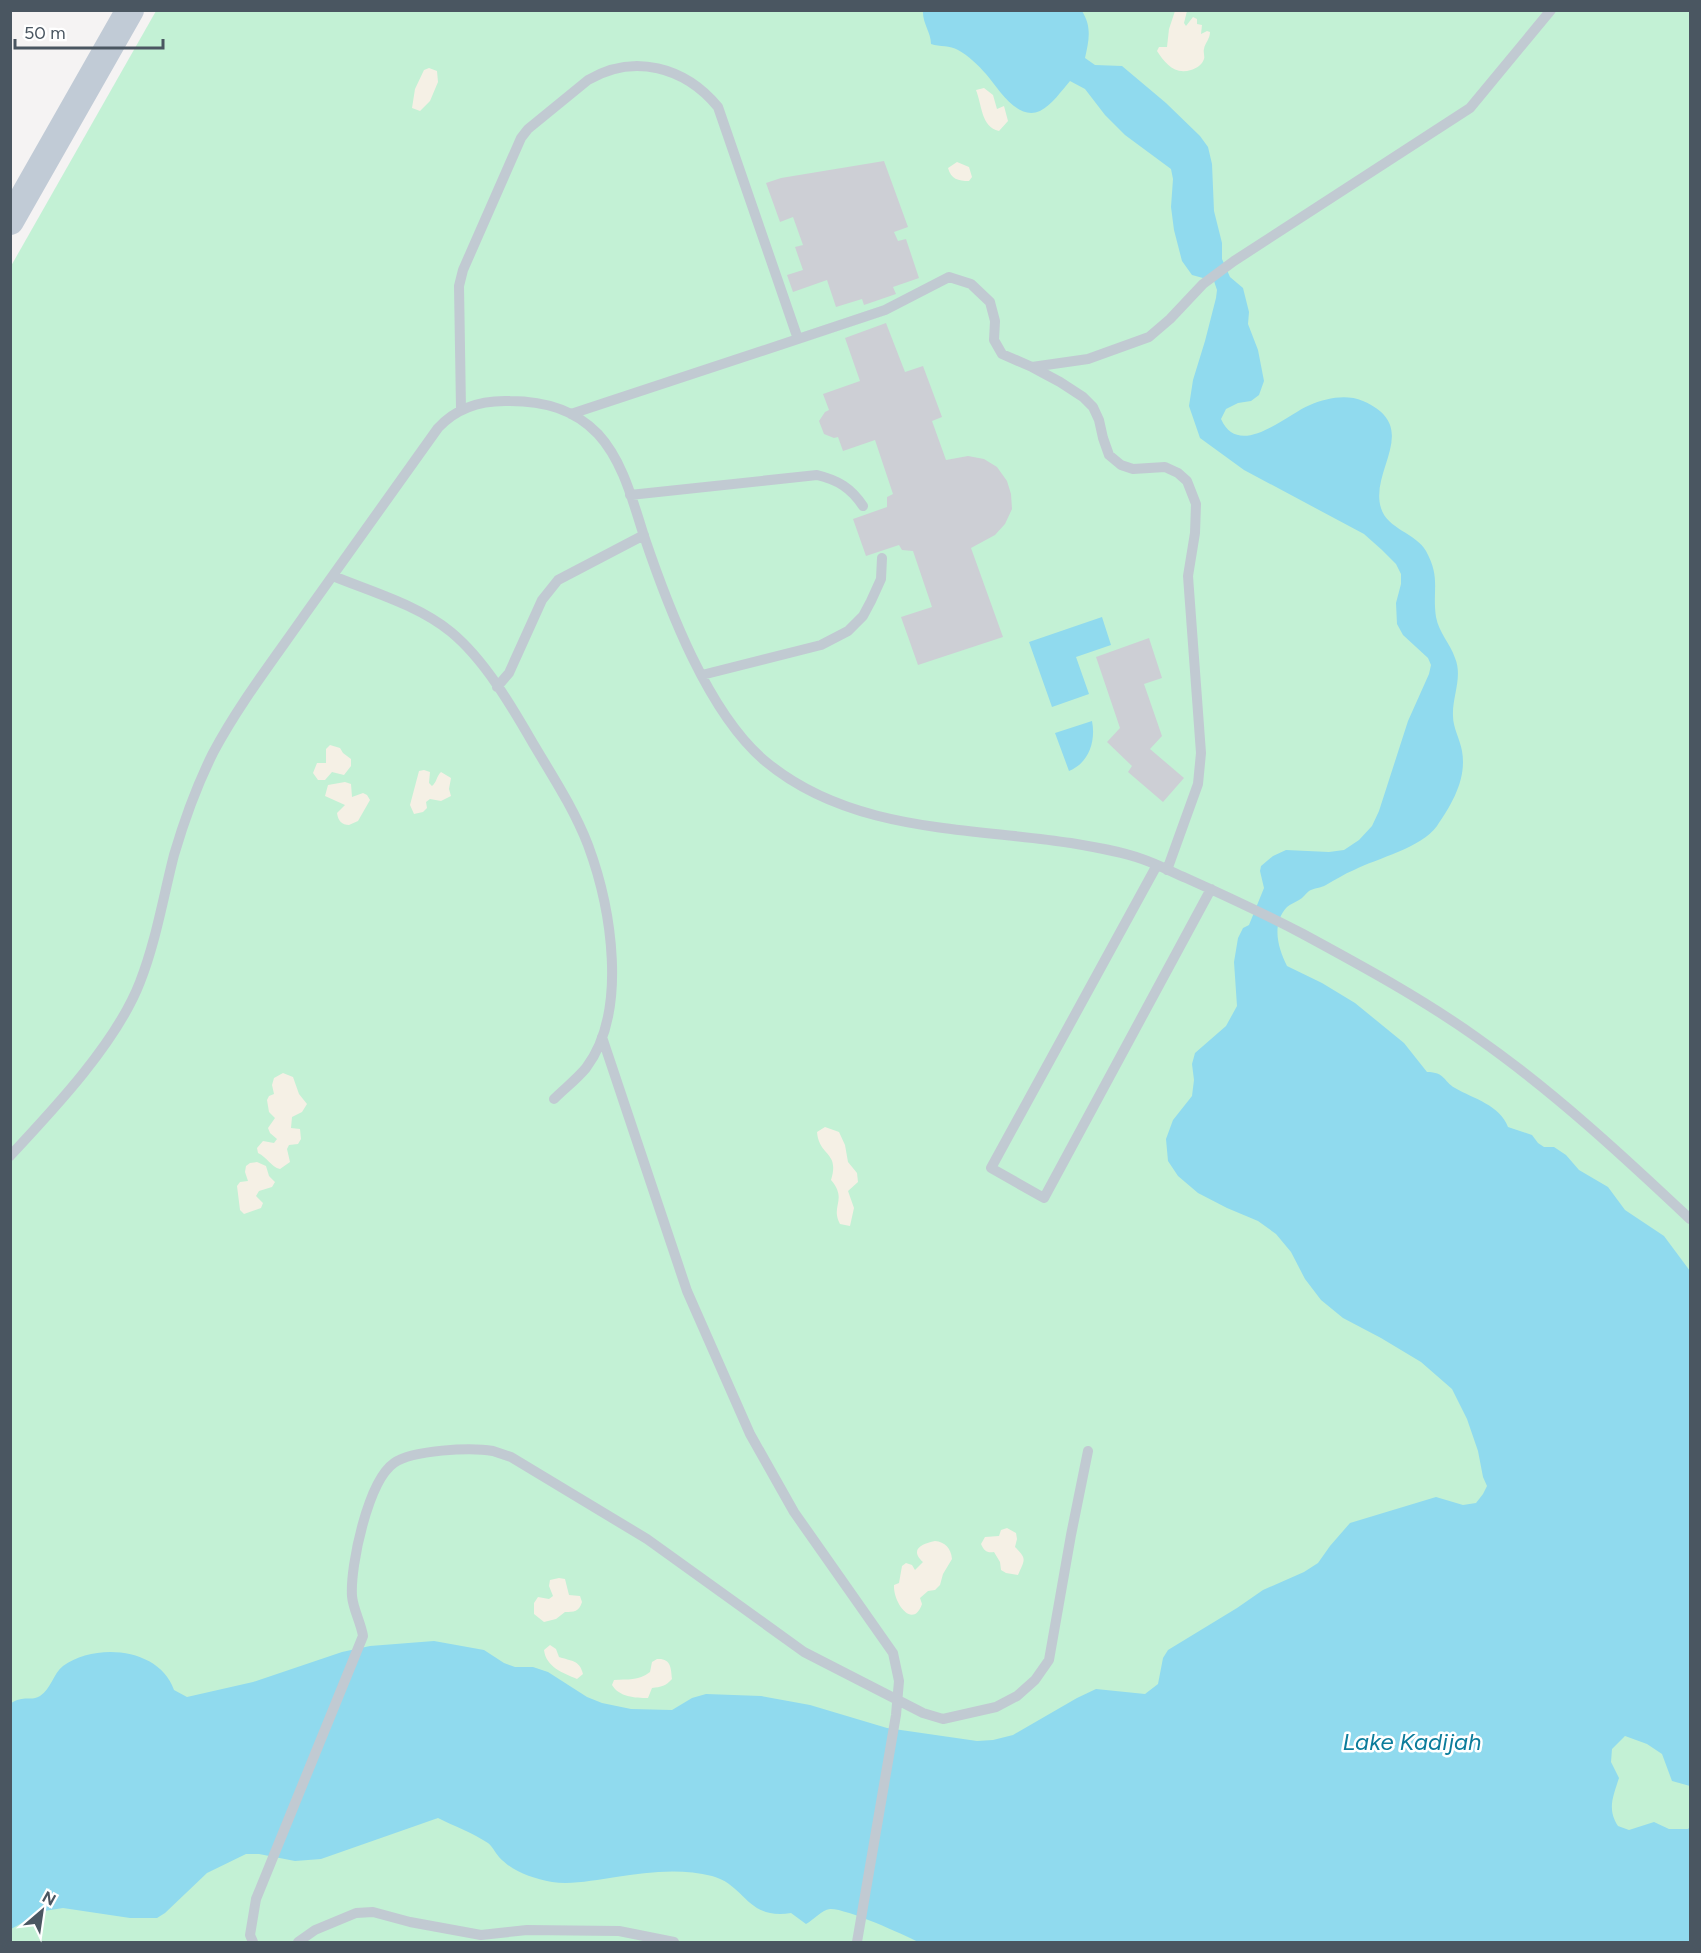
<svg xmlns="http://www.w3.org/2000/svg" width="1701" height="1953" font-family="Figtree,sans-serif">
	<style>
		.green { fill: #c3f1d5 }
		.sand { fill: #f5f0e5 }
		.water { fill: #90daee }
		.building { fill: #cdcfd5 }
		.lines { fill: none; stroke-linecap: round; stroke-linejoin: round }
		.lane { stroke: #c1cad2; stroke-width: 10 }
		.secondary { stroke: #c1cbd6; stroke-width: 28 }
		.labels { text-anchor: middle; stroke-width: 5; stroke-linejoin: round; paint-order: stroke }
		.water-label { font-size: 24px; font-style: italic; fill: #0c7c9b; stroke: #fff }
	</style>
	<rect width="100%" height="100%" fill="#f5f3f3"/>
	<!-- green -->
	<path class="green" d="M 156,11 L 1690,11 L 1690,1942 L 11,1942 L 11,266 Z"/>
	<!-- sand -->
	<path class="sand" d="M 1175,11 L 1187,11 L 1184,23 L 1186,26 L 1193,17 L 1197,19 L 1197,24 L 1202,25 L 1201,34 L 1207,31 L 1210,32 C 1210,39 1205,43 1204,49 C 1203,52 1205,56 1204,59 C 1202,65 1197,68 1191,70 C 1174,75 1165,63 1157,51 L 1159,47 L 1167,47 L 1169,29 Z
		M 429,68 L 437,71 L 438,82 L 430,101 L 420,111 L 412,108 L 415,89 L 424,70 Z
		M 984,88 L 993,95 L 997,109 L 1004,106 L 1008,121 L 999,131 C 981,127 982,105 976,90 Z
		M 957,162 L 969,167 L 972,177 L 969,181 C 958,181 951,179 948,168 Z
		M 330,745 L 340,748 L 343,753 L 351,759 L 351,766 L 344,775 L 332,772 L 325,780 L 318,780 L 313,773 L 317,763 L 326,763 L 326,749 Z
		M 424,770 L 430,772 L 429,783 L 432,786 C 437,782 436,777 441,772 L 451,778 L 449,789 L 451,796 L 441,801 L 430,799 L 426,802 L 427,808 L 423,812 L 414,814 L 410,805 L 419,771 Z
		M 345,782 L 351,784 L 352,797 L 363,793 L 367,795 L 370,800 L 358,821 L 349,825 C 342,825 338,821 337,813 L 345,805 L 325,796 L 328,785 Z
		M 283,1073 L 293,1077 L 299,1094 L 307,1104 L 302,1112 L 292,1117 L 291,1128 L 300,1129 L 301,1139 L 298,1144 L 289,1145 L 287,1149 L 290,1162 L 280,1169 C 271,1167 267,1157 258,1153 L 257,1148 L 263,1141 L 274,1143 L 277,1139 L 270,1133 L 268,1128 L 275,1118 L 269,1112 L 267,1100 L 269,1096 L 274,1094 L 272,1085 L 274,1078 Z
		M 825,1127 L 839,1132 L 845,1145 L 848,1162 L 857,1173 L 858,1182 L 848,1191 L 854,1208 L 850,1226 L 840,1224 C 830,1206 848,1200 831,1180 C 840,1151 819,1157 817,1132 Z
		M 257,1162 L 266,1166 L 269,1176 L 275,1182 L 272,1187 L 259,1191 L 256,1196 L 263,1203 L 261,1208 L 244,1214 L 240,1210 L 237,1186 L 240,1182 L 248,1181 L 245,1172 L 246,1166 L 250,1163 Z
		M 1007,1528 L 1016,1533 L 1017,1539 L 1015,1547 C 1027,1559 1025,1559 1018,1575 L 1006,1573 L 1001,1570 L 1000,1562 L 994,1552 C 987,1553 984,1551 981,1544 L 985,1537 L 999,1536 L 1001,1530 Z
		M 935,1541 C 945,1542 951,1548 952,1559 L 943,1574 L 940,1585 L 935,1590 L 928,1591 L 920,1598 L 922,1604 C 913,1630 893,1603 894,1585 L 899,1583 L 902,1566 L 906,1563 L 912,1565 L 915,1570 L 923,1562 C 909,1549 922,1544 935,1541 Z
		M 559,1578 L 565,1579 L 569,1595 L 580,1596 L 582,1602 C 579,1612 574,1612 565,1612 L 556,1619 L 544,1622 L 534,1614 L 534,1603 L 538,1597 L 549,1599 L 553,1596 L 549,1586 L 550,1580 Z
		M 550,1645 L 556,1649 L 559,1657 C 571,1661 580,1660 583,1674 L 577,1679 C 563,1673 546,1667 544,1650 Z
		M 657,1659 C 671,1658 671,1668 672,1679 C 666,1686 661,1687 652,1688 L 648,1698 C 635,1698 619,1697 612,1685 L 614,1680 C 628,1679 638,1681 650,1672 L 652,1662 Z"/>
	<!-- water -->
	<path class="water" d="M 923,10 L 1082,11 C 1092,27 1089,40 1085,58 L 1095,65 L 1122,66 L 1166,103 L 1200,136 L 1208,147 L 1212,164 L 1214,211 L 1222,243 L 1222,259 L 1230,277 L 1243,288 L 1249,312 L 1248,324 L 1258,350 L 1264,381 L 1259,395 L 1251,401 L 1238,403 L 1226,409 L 1221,419 C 1239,460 1287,414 1310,405 C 1327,398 1346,394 1363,401 C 1423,427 1369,470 1381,508 C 1387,529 1416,533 1426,551 C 1441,578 1432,590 1436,617 C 1439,633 1450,643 1455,658 C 1463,677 1452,697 1453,716 C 1453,728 1460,739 1462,751 C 1467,779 1452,804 1437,826 C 1421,848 1378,858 1354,870 C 1344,874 1335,880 1326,885 C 1321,888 1314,888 1309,891 C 1305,894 1303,898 1299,900 C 1296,902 1290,904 1287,907 C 1271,924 1278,948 1287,966 L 1322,983 L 1355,1003 L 1404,1043 L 1427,1072 C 1445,1072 1443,1081 1455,1088 C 1474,1099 1500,1105 1508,1127 L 1532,1135 L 1538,1143 L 1544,1147 L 1554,1147 L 1566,1155 L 1579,1170 L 1608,1187 L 1625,1210 L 1664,1236 L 1690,1271 L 1690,1786 L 1672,1781 L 1662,1754 L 1647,1744 L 1625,1736 L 1612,1749 L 1611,1762 L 1619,1778 C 1613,1797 1607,1809 1618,1826 L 1629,1830 L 1654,1822 L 1669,1829 L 1688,1829 L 1690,1827 L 1690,1942 L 918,1942 C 903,1934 845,1908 830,1909 C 821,1910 814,1920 806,1924 L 791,1913 C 746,1920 746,1885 712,1876 C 681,1868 647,1872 616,1877 C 595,1880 572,1885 552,1882 C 531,1878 513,1872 499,1857 C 495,1852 492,1846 488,1843 C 473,1833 454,1826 438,1818 L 321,1859 L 295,1861 L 259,1854 L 246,1854 L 207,1873 L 165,1913 L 157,1918 L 130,1918 L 63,1908 L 44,1911 L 11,1929 L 10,1704 C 24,1694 31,1702 40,1696 C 51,1689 53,1674 63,1666 C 96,1642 160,1648 174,1690 L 187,1697 L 253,1682 L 342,1652 L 370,1646 L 434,1641 L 484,1650 L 504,1663 L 515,1667 L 533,1667 L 548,1672 L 587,1697 L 602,1703 L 631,1709 L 672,1710 L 692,1698 L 706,1694 L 761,1696 L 810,1705 L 887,1728 L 977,1741 L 993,1740 L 1013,1735 L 1077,1698 L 1096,1689 L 1145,1694 L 1158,1684 L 1163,1658 L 1168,1650 L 1237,1608 L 1263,1590 L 1304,1572 L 1318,1563 L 1330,1546 L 1350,1523 L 1436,1497 L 1463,1505 L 1476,1503 L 1483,1494 L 1487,1486 L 1483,1477 L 1478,1451 L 1467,1419 L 1452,1389 L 1421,1362 L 1381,1338 L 1343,1318 L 1321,1300 L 1305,1279 L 1291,1252 L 1276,1234 L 1258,1221 L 1227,1208 L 1198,1193 L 1178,1176 L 1168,1161 L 1166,1139 L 1173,1120 L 1192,1096 L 1194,1080 L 1192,1064 L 1195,1053 L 1226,1026 L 1237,1006 L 1234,962 L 1238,938 L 1243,928 L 1249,925 L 1264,888 L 1260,871 L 1261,866 L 1273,856 L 1286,850 L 1329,852 L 1344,850 L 1359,840 L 1372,826 L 1379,811 L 1408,721 L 1429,674 L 1431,665 L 1428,658 L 1403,635 L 1397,624 L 1396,603 L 1401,584 L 1401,574 L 1396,564 L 1382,550 L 1364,534 L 1244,470 L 1200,438 L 1189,406 L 1193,380 L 1205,341 L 1216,298 L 1217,290 L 1214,281 L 1192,275 L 1182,261 L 1174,230 L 1171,207 L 1173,179 L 1171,169 L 1125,135 L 1105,115 L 1085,89 L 1070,81 C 1062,90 1052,105 1040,111 C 1017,121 999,89 986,74 C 979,66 968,55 958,50 C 950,45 940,47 931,44 C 931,32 922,23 923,10 Z
		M 1102,617 L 1111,645 L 1076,657 L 1089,694 L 1052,707 L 1029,642 Z
		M 1092,721 C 1096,741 1089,763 1069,771 L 1055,733 Z"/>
	<!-- building -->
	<path class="building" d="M 884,161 L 908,227 L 894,232 L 898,241 L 906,239 L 919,278 L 893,287 L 896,294 L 864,305 L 862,299 L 836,307 L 827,280 L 793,292 L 787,275 L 803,270 L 795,247 L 803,245 L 793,217 L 780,222 L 766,183 L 781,178 Z
		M 886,323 L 905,372 L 923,366 L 942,417 L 932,421 L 946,460 L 968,456 L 984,459 L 997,467 L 1007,481 L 1011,494 L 1012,509 L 1005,524 L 995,535 L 971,548 L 1003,637 L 918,665 L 901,617 L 932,607 L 913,551 L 902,550 L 899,545 L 866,556 L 853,519 L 887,507 L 887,497 L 893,494 L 875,440 L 843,451 L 838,437 L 834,438 L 824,434 L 819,421 L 825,412 L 829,410 L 823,394 L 860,381 L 845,338 Z
		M 1149,638 L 1162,678 L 1144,684 L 1162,736 L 1150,749 L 1184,778 L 1163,802 L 1128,772 L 1132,766 L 1107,742 L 1120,728 L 1096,657 Z"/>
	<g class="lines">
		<!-- lane -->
		<path class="lane" d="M 798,339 L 885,310 L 949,277 L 971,284 L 990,302 L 995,321 L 994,340 L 1002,354 L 1032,367 L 1088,359 L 1149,337 L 1170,319 L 1203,284 L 1234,261 L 1470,108 L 1551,10
			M 1032,367 L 1060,382 L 1083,397 L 1093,407 L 1099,420 L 1103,438 L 1109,455 L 1121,465 L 1133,469 L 1165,467 L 1178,473 L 1187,481 L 1196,504 L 1195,533 L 1188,576 L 1201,753 L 1198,784 L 1167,870
			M 461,409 L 459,286 L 463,270 L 521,138 L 528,129 L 588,80 C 634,53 685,67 718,107 L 798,339 L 571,414
			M 630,495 L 817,475 C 838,480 851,488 863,506
			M 333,576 C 372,592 418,605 451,632 C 485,660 512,707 534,745 C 553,777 574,809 588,845 C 611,907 629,1011 586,1068 C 577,1079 564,1089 554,1099
			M 702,675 L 821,645 L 848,631 L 863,616 L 871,601 L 881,579 L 882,558
			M 497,687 L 509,673 L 542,600 L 558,580 L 644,535
			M 1157,865 L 991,1168 L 1044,1198 L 1211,889
			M 602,1037 L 687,1291 L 750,1434 L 794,1512 L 893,1653 L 899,1681 L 896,1715 L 857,1942
			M 10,1156 C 54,1109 117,1042 140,982 C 156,941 163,898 174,855 C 184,821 197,785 213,753 C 239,704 274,659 306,613 C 350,552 394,490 438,428 C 457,407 482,400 510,401 C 544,401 574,409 598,434 C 623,461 633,502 644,536 C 668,607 708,713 765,761 C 851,833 967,827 1071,843 C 1095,847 1119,851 1142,859 C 1157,864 1172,872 1186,878 C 1226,896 1265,914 1303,934 C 1362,966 1421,998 1476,1037 C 1553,1091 1622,1155 1690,1219
			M 253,1942 L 250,1935 L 256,1899 L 363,1636 C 361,1623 353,1609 352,1596 C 350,1566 368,1481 394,1463 C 412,1450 471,1447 493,1451 C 499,1453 505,1455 511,1457 L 647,1539 L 804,1652 L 923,1713 L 943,1719 L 996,1707 L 1017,1696 L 1035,1680 L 1049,1660 L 1071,1535 L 1088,1451
			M 298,1942 L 315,1930 L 356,1913 L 373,1912 L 410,1922 L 481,1935 L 527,1930 L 619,1931 L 674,1942"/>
		<!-- secondary -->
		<path class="secondary" d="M 10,221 L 130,10"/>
	</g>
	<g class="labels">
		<!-- water labels -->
		<g class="water-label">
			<text x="1412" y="1750">Lake Kadijah</text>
		</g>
	</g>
	<!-- border -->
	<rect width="1701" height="1953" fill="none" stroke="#4a5661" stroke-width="24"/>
	<!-- north arrow -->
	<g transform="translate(42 1911) rotate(29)" stroke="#ffffff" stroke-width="4.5" paint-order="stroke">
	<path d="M0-4.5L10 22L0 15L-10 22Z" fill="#4a5661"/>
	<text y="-9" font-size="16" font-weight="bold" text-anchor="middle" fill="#4a5661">N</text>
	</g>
	<!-- scale -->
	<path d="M15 39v9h148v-9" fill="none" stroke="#4a5661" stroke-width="3"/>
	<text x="24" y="39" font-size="18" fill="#4a5661" stroke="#ffffff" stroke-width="4.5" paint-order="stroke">50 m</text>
</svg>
